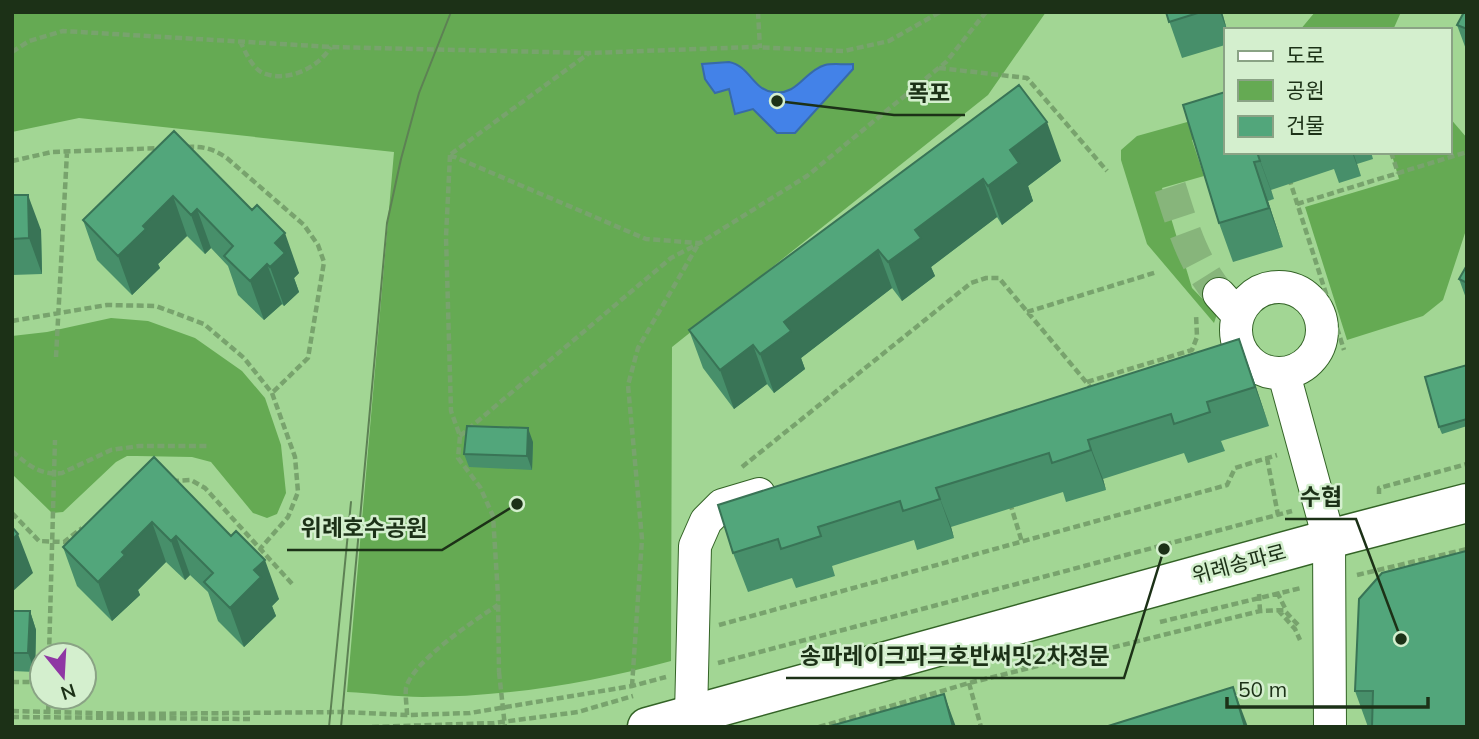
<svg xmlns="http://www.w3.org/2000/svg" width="1479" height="739" font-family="Mulish,'Noto Sans KR',sans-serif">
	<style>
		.green { fill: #65aa53 }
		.water { fill: #4382e8; stroke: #376aa9; stroke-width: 2 }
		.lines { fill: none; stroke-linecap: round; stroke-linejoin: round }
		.minor-tunnel { stroke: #87b57b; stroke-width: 32; stroke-dasharray: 32 16; stroke-linecap: butt }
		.minor-casing { stroke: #336326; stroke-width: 34 }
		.major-casing { stroke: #336326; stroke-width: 41 }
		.path { stroke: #78a36d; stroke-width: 4.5; stroke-dasharray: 7 3.5; stroke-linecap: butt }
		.minor { stroke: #fff; stroke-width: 32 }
		.major { stroke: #fff; stroke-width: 38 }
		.tram { stroke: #5d8154; stroke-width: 2 }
		.path-bridge { stroke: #78a36d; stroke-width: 4.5; stroke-dasharray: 7 3.5; stroke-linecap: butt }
		.wall { fill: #478f6a }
		.shaded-wall { fill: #397456 }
		.building { fill: #52a67b; stroke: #397456; stroke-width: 2 }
		.labels { text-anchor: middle; stroke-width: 5; stroke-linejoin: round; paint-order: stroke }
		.street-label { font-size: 21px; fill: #1c3117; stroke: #d4efce }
		.leader { fill: none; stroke: #1c3117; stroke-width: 2.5 }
		.callout-dot { fill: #1c3117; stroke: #d4efce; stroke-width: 2.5 }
		.callout-label { font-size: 23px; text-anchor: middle; font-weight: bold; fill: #1c3117; stroke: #d4efce; stroke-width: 5; stroke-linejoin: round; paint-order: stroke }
	</style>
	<rect width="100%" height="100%" fill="#a2d694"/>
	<!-- green -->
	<path class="green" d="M 12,12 L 1046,12 L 988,95 L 672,347 L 671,661 C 590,683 506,697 422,697 C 397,697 372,693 347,692 L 394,152 L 79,118 L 12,132 Z
		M 1315,12 L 1401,12 L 1393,30 L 1300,30 Z
		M 1216,114 L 1225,129 L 1192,140 L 1204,176 L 1162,188 L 1192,288 L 1217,314 L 1214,323 L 1147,244 L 1121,160 L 1121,150 L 1137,136 Z
		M 1449,117 L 1467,138 L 1467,227 L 1443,300 L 1423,316 L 1347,340 L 1305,207 L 1399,179 L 1391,152 L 1449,152 Z
		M 111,318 L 148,321 L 195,338 L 242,371 L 265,398 L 281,445 L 286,493 L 277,514 L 267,518 L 253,513 L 211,462 L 192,457 L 137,456 L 127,456 L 116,462 L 63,512 L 52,513 L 12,474 L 12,336 L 47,332 Z"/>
	<!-- water -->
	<path class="water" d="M 729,62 C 750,66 753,90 773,92 C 798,96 804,71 825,65 C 833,63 844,65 853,64 L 853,69 L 795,133 L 777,133 L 753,109 L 735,114 L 729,89 L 715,93 L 705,79 L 702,64 Z"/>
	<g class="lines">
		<!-- minor-tunnel -->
		<path class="minor-tunnel" d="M 1170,187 C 1183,227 1192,261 1219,294"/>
		<defs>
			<path id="minor" d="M1236 330a43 43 0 1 1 86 0a43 43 0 1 1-86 0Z
				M 1219,294 L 1238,315
				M 1284,374 L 1329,539 L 1330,727
				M 691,715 L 695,546 L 706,521 L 722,505 L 759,494"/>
			<path id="major" d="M 647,727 L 1329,539 L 1467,503"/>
		</defs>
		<!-- minor casing -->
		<use href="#minor" class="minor-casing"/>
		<!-- major casing -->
		<use href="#major" class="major-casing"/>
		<!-- path -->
		<path class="path" d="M 758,12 L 760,48
			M 240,41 C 245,51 252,68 263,73 C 287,83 318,68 331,47
			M 12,52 L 29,41 L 63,31 L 331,47 L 589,53 L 752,47 L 844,51 L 889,41 L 940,12
			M 939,68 L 1027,78 L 1107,171
			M 187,147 C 203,146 215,149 228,159 L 304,225 L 318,245 L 324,262 L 308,358 L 272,393
			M 1391,152 L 1398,173
			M 451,154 L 588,54
			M 450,155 L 446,237 L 451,411 L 460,436 L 458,458 L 480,487 L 493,516 L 498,595 L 499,672
			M 450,155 L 646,239 L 699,243
			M 12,161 L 52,152 L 161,148
			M 1289,178 L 1344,350
			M 1297,204 L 1467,152
			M 1027,312 L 1157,272
			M 12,321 L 107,305 L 156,306 L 204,324 L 244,358 L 272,393 L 295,457 L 298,492 L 288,517 L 260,549
			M 56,357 L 67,152
			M 1087,382 L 1192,350 L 1197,337 L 1196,314
			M 460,436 L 671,258 L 700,243 L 807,176 L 946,62 L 986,12
			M 12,451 C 27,464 40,476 62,473 L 111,450 L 139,446 L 210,446
			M 1267,458 L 1278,515
			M 742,467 L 971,283 L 986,278 L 999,278 L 1092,389
			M 172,481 L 191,480 L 205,488 L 294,586
			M 1379,494 L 1379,488 L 1467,464
			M 1010,503 L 1022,542
			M 12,513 L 39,541 L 64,542 L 82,528
			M 1357,575 L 1467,549
			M 1277,592 L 1286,610
			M 1259,594 L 1260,611
			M 1278,610 L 1295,629 L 1300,640
			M 1160,622 L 1301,588
			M 719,625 L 1227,485 L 1235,468 L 1277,455
			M 49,655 L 55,440
			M 718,663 L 1292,511
			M 1023,668 L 1036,655
			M 12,682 L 42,682
			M 969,683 L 981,727
			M 632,686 L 642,539 L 628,385 L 638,348 L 699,243
			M 12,711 L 130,714 L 343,712 L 407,715 L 470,713 L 632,686 L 666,677
			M 48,712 L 49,697
			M 407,715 C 407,707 405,696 406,688 C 412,662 476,619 498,605
			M 12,717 L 252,719
			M 372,727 L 494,723 L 578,712 L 633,696
			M 819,727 L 969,683 L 1260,611 L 1284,610 L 1299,626"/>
		<!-- minor -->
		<use href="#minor" class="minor"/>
		<!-- major -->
		<use href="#major" class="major"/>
		<!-- tram -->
		<path class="tram" d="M 329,727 L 351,502
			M 341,727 L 387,223 L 401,159 L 419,93 L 451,12"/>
		<!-- path-bridge -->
		<path class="path-bridge" d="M 499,672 L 505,727"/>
	</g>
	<!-- wall -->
	<path class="wall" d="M 1166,12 L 1222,12 L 1227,30 L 1225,30 L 1225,45 L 1182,58 Z
		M 1467,12 L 1467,52 L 1457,25 Z
		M 1019,85 L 1061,161 L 1028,186 L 1033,201 L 1002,225 L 997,217 L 931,267 L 935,276 L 902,301 L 892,288 L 801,358 L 805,369 L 774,393 L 767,384 L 734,409 L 703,368 L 689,330 Z
		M 174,131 L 299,273 L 294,278 L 299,292 L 284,306 L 282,304 L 264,320 L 238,295 L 228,266 L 211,248 L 205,254 L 187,236 L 158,264 L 160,268 L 132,295 L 97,260 L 83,220 Z
		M 1225,152 L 1371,152 L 1373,159 L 1357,164 L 1361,176 L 1339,183 L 1334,169 L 1271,190 L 1274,199 L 1268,201 L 1283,247 L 1233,262 L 1219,223 Z
		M 12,195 L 41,230 L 42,274 L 12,275 Z
		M 1467,265 L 1467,301 L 1459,279 Z
		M 1467,365 L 1467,426 L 1442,434 L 1439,427 Z
		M 1253,378 L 1269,426 L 1221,441 L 1225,451 L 1188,463 L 1184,453 L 1103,479 L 1106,490 L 1066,502 L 1063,492 L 951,527 L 954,538 L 917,550 L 914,540 L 832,566 L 835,576 L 796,588 L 792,578 L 748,592 L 733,553 Z
		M 533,442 L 532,470 L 469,467 L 464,454 Z
		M 154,457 L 279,599 L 272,606 L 276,616 L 244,647 L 218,621 L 208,592 L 190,575 L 185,580 L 166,562 L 138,590 L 140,595 L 112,621 L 77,586 L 63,547 Z
		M 1359,599 L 1467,727 L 1368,727 L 1355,691 Z
		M 12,611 L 30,611 L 36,630 L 35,672 L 12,671 Z"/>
	<!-- shaded-wall -->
	<path class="shaded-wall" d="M 1220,12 L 1222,12 L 1227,30 Z
		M 1047,122 L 1061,161 L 1028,186 L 1033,201 L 1002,225 L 988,186 L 1010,150 Z
		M 1257,152 L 1271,190 L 1274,199 L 1260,161 Z
		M 1352,152 L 1353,152 L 1361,176 Z
		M 1254,162 L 1268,201 L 1283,247 L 1269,208 Z
		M 983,179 L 997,217 L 931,267 L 935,276 L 902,301 L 888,262 L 915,230 Z
		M 28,195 L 41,230 L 42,274 L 29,238 Z
		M 173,196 L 187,236 L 158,264 L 160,268 L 132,295 L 118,256 L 143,226 Z
		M 197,209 L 211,248 L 205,254 L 191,215 Z
		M 285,233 L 299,273 L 294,278 L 299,292 L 284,306 L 270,267 L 275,243 Z
		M 878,250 L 892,288 L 801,358 L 805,369 L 774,393 L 760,354 L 784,322 Z
		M 267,264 L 282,304 L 264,320 L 250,281 Z
		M 1239,339 L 1253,378 L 1269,426 L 1255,387 Z
		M 753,345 L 767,384 L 734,409 L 720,370 Z
		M 528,428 L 533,442 L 532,470 L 527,456 Z
		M 1088,440 L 1103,479 L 1106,490 L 1091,450 Z
		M 936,488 L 951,527 L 954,538 L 940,499 Z
		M 152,522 L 166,562 L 138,590 L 140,595 L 112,621 L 98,582 L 122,552 Z
		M 18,534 L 33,573 L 12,592 L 12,540 Z
		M 176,536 L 190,575 L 185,580 L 171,541 Z
		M 265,560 L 279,599 L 272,606 L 276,616 L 244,647 L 230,608 L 254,570 Z
		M 30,611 L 36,630 L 35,672 L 28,653 Z
		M 1233,687 L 1248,727 L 1245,727 Z
		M 944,694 L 956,727 L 953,727 Z"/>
	<!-- building -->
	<path class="building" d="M 1166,12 L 1201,12 L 1169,22 Z
		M 1464,12 L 1467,12 L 1467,29 L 1457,25 Z
		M 1019,85 L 1047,122 L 1010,150 L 1019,163 L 988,186 L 983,179 L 915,230 L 921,238 L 888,262 L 878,250 L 784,322 L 791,331 L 760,354 L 753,345 L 720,370 L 689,330 Z
		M 1225,92 L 1225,152 L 1257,152 L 1260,161 L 1254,162 L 1269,208 L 1219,223 L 1183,105 Z
		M 174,131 L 252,210 L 257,205 L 285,233 L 275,243 L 285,253 L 270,267 L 267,264 L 250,281 L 224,256 L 233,246 L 197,209 L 191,215 L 173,196 L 143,226 L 146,229 L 118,256 L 83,220 Z
		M 12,195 L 28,195 L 29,238 L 12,239 Z
		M 1467,265 L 1467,283 L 1459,279 Z
		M 1239,339 L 1255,387 L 1207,402 L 1210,412 L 1174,424 L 1171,414 L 1088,440 L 1091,450 L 1052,463 L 1049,453 L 936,488 L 940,499 L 903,511 L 900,501 L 818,527 L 821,536 L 781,549 L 778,539 L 733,553 L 718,505 Z
		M 1467,365 L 1467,419 L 1439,427 L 1425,377 Z
		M 467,426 L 528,428 L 527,456 L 464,454 Z
		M 154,457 L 231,536 L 236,531 L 265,560 L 254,570 L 261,577 L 230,608 L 204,582 L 213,573 L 176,536 L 171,541 L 152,522 L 122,552 L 125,555 L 98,582 L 63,547 Z
		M 12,527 L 18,534 L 12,540 Z
		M 1466,551 L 1467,727 L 1372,727 L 1373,691 L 1355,691 L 1359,599 L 1382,573 Z
		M 12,611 L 30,611 L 28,653 L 12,653 Z
		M 1233,687 L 1245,727 L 1105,727 Z
		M 944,694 L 953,727 L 827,727 Z"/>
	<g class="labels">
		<!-- street labels -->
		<g class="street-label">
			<text transform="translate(1239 564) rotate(-15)" y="7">위례송파로</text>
		</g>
	</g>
	<!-- callouts -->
	<path class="leader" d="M777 101L894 115H965M1401 639L1356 519H1285M517 504L442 550H287M1164 549L1124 678H786"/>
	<g class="callout-dot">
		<circle cx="777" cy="101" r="7"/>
		<circle cx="1401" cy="639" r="7"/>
		<circle cx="517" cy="504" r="7"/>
		<circle cx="1164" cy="549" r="7"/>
	</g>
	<g class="callout-label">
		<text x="929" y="101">폭포</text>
		<text x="1321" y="505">수협</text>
		<text x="364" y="536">위례호수공원</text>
		<text x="955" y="664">송파레이크파크호반써밋2차정문</text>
	</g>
	<!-- border -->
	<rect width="1479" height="739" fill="none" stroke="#1c3117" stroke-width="28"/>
	<!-- legend -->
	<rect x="1224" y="28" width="228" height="126" fill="#d4efce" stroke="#8aa385" stroke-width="2"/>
	<rect x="1238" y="51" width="35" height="10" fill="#ffffff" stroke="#8aa385" stroke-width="2"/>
	<text x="1286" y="63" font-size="21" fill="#1c3117">도로</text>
	<rect x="1238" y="80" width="35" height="21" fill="#65aa53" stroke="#8aa385" stroke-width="2"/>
	<text x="1286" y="98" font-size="21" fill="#1c3117">공원</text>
	<rect x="1238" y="116" width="35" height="21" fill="#52a67b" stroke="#8aa385" stroke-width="2"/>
	<text x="1286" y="133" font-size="21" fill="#1c3117">건물</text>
	<!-- north arrow -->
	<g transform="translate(63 676) rotate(162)"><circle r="33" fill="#d4efce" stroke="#8aa385" stroke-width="2"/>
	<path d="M0-5L12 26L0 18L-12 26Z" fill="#8f37a4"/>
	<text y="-10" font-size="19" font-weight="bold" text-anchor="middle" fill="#1c3117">N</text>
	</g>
	<!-- scale -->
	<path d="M1227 697v10h201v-10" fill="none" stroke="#1c3117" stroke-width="3.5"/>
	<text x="1238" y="697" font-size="21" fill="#1c3117" stroke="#d4efce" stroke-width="5" paint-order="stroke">50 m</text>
</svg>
